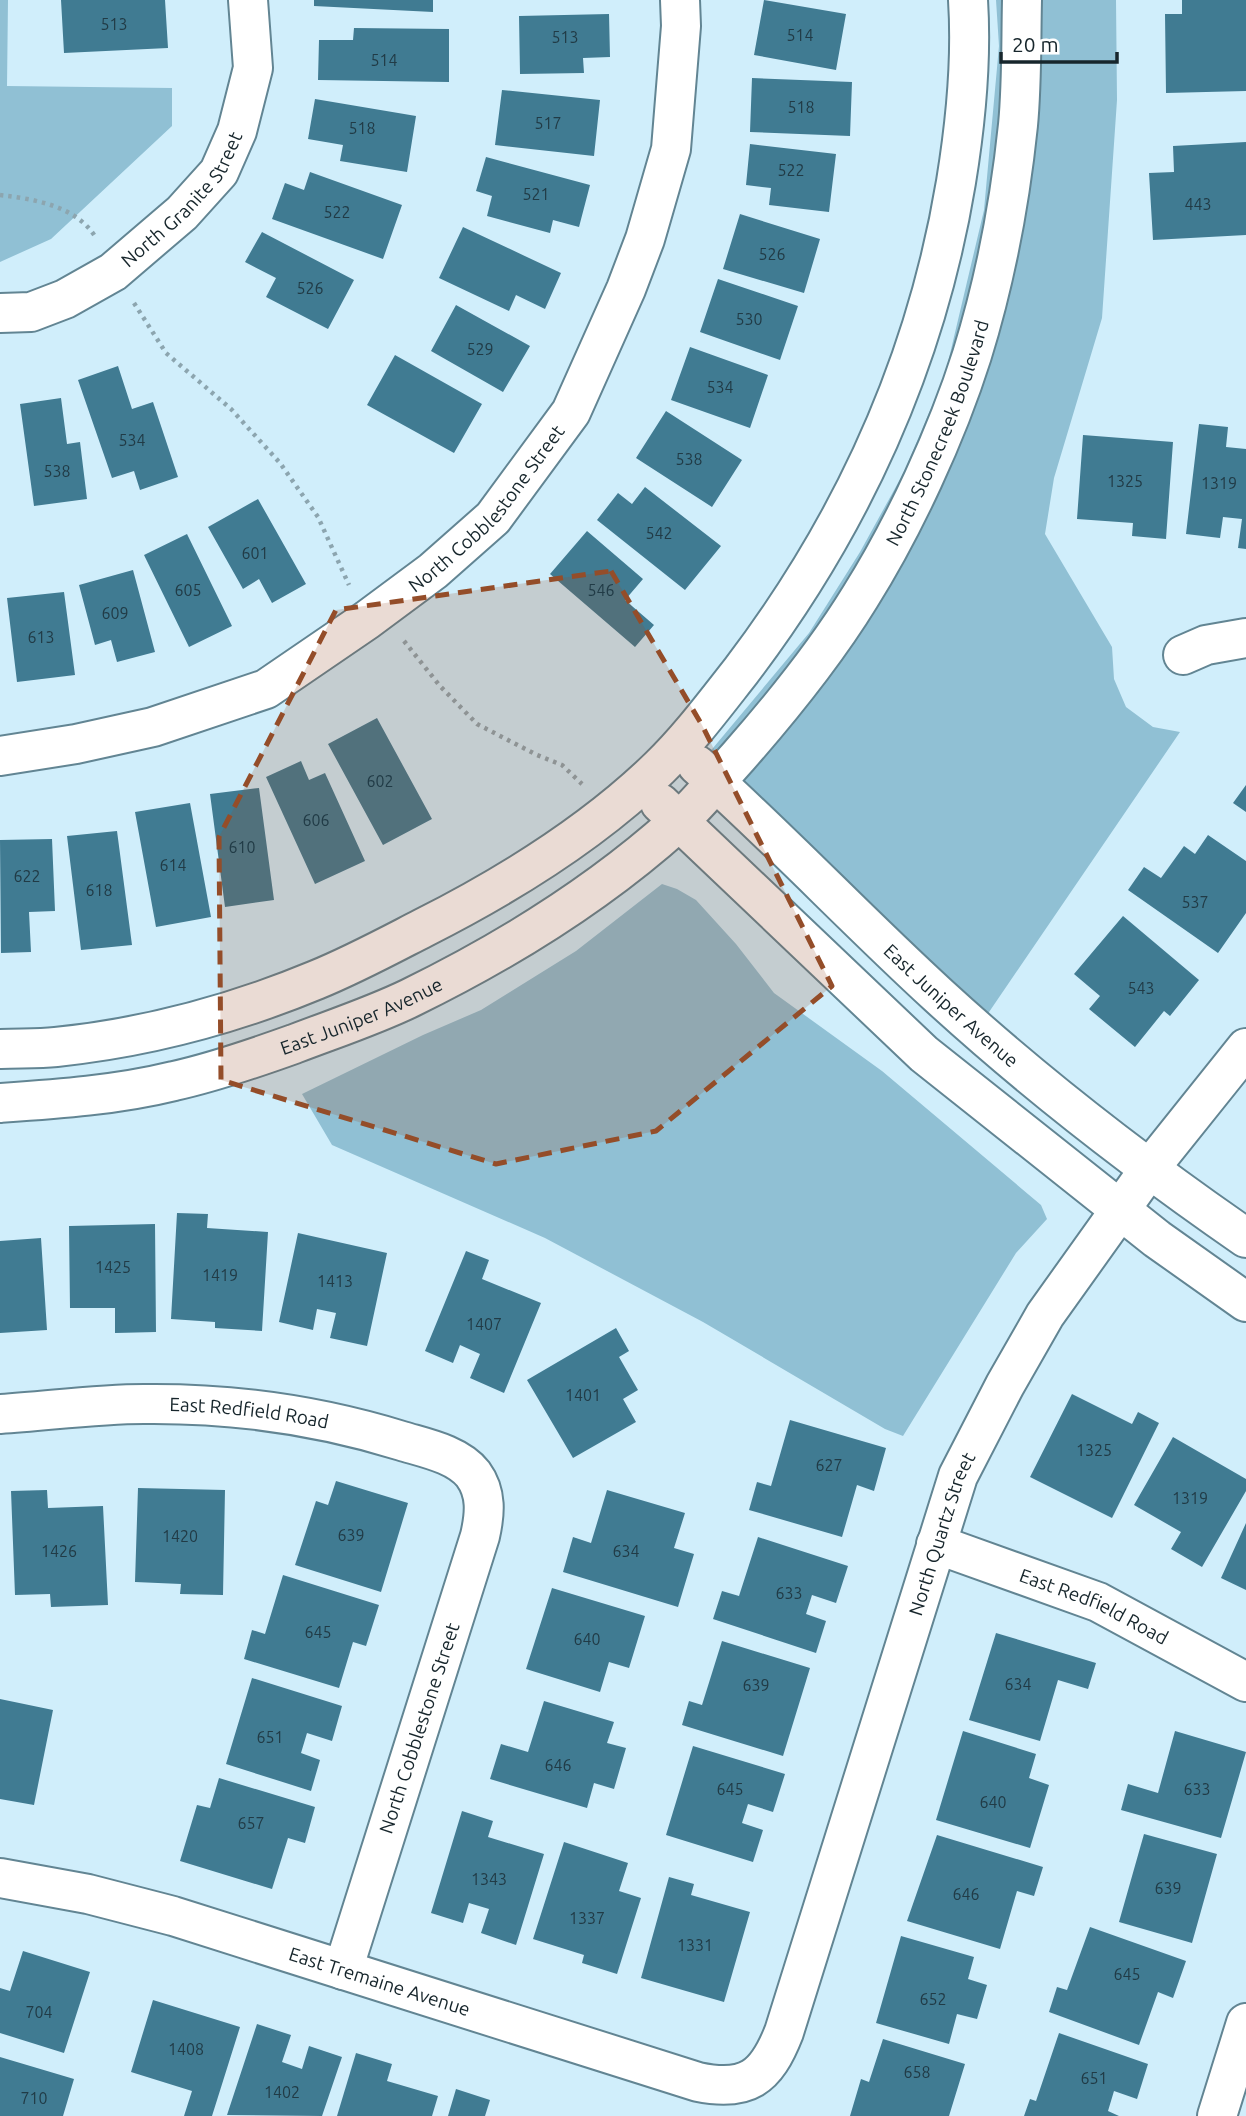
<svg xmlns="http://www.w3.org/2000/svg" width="1246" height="2116" font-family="Ubuntu,sans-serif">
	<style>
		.green { fill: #90c0d4 }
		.building { fill: #407b92 }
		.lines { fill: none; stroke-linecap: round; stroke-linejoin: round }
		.minor-casing { stroke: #628593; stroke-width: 42 }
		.path { stroke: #8ca5af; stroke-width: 4.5; stroke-dasharray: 3.5 5; stroke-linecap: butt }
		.minor { stroke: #fff; stroke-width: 38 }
		.marked { fill: #944d29; fill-opacity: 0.2; stroke: #944d29; stroke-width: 5; stroke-dasharray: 14 9; stroke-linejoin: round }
		.labels { text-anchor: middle; stroke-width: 5; stroke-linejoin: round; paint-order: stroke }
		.number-label { font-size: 16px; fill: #213b46 }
		.street-label { font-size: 19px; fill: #17262c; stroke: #fff }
	</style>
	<rect width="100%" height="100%" fill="#d0eefb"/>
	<!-- green -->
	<path class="green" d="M 0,0 L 8,0 L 7,86 L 172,88 L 172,126 L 51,239 L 0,262 Z
		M 996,0 L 1116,0 L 1117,100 L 1102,318 L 1054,478 L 1045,534 L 1112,647 L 1114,679 L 1126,707 L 1153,727 L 1180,732 L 987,1015 L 698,766 L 809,633 L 860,552 L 904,472 L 945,375 L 984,210 L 999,46 Z
		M 662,884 L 677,889 L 696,900 L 736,944 L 774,993 L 882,1071 L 1041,1205 L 1047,1219 L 1016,1253 L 903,1436 L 885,1429 L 703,1322 L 545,1238 L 332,1145 L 302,1094 L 423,1035 L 481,1010 L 576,951 Z"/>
	<!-- building -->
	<path class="building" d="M 61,0 L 165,0 L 168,48 L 64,53 Z
		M 314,0 L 433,0 L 433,12 L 314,6 Z
		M 764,0 L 846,14 L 836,70 L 754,55 Z
		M 1182,0 L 1246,0 L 1246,91 L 1166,93 L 1165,14 L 1182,14 Z
		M 609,14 L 610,57 L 583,58 L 584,73 L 520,74 L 519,16 Z
		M 354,28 L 449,29 L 449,82 L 318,80 L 319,40 L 353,40 Z
		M 752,78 L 852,82 L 850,136 L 750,132 Z
		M 502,90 L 600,100 L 594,156 L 495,145 Z
		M 315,99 L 416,116 L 407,172 L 340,161 L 343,145 L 308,139 Z
		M 1246,142 L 1246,235 L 1153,240 L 1149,173 L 1174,172 L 1173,146 Z
		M 750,144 L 836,154 L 829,212 L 769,205 L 771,188 L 746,185 Z
		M 486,157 L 590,185 L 579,227 L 553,220 L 550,233 L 487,216 L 492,196 L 476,191 Z
		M 310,172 L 402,205 L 383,259 L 272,219 L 285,183 L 304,190 Z
		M 740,214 L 820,239 L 804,293 L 723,269 Z
		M 463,227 L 561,273 L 545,309 L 516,295 L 509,311 L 439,278 Z
		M 262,232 L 354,280 L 328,329 L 266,297 L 276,278 L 245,262 Z
		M 718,279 L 798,306 L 780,360 L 700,332 Z
		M 456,305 L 530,346 L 503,392 L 431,351 Z
		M 690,347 L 768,375 L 750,428 L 671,400 Z
		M 395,355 L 482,404 L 454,453 L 367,405 Z
		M 118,366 L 132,409 L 153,402 L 178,477 L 140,490 L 134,471 L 112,478 L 78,380 Z
		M 61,398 L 67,444 L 80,442 L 87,499 L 34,506 L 20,404 Z
		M 666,411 L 742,460 L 712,507 L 636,458 Z
		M 1199,424 L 1228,427 L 1226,447 L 1246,449 L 1246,549 L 1238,548 L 1242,519 L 1223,517 L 1220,538 L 1186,534 Z
		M 1083,435 L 1173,442 L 1166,539 L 1132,536 L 1133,523 L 1077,519 Z
		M 645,487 L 721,546 L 685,590 L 597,520 L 618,493 L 632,504 Z
		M 258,499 L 306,584 L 272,603 L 259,579 L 243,589 L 208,527 Z
		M 587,531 L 643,579 L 625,600 L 654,625 L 635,647 L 550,574 Z
		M 187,534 L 232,626 L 189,647 L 144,555 Z
		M 133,570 L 155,652 L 117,662 L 111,640 L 95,645 L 79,585 Z
		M 64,592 L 75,675 L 17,682 L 7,598 Z
		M 377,718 L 432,819 L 383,845 L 328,744 Z
		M 301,761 L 309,780 L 325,773 L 365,861 L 315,884 L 266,777 Z
		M 1246,785 L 1246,812 L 1233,803 Z
		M 259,788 L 274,900 L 225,907 L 210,794 Z
		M 190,803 L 211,917 L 156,927 L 135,812 Z
		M 117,831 L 132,945 L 81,950 L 67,836 Z
		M 1208,835 L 1246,861 L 1246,913 L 1218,953 L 1128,890 L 1144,867 L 1161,878 L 1184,846 L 1195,854 Z
		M 52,839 L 55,911 L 29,912 L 31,952 L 1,953 L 0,840 Z
		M 1123,916 L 1199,980 L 1170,1016 L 1164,1011 L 1135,1047 L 1089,1009 L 1100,996 L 1074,974 Z
		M 177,1213 L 208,1214 L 207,1228 L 268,1232 L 262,1331 L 215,1328 L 215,1322 L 171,1319 Z
		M 155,1224 L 156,1332 L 115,1333 L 115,1308 L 70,1308 L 69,1226 Z
		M 298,1233 L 387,1253 L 367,1346 L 330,1338 L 336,1313 L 317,1309 L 313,1330 L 279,1322 Z
		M 41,1238 L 47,1330 L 0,1333 L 0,1241 Z
		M 466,1251 L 489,1260 L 482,1279 L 541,1303 L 504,1393 L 470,1378 L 480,1354 L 460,1345 L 453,1363 L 425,1351 Z
		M 616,1328 L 629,1351 L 619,1357 L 638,1390 L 623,1399 L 636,1422 L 573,1458 L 527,1380 Z
		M 1072,1394 L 1132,1424 L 1138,1412 L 1159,1423 L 1112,1518 L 1030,1477 Z
		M 790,1420 L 886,1448 L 874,1491 L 857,1485 L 842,1537 L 749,1510 L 757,1482 L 771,1486 Z
		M 1173,1437 L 1246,1479 L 1246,1491 L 1202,1567 L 1171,1549 L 1181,1532 L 1134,1505 Z
		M 336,1481 L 408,1503 L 381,1592 L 295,1565 L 316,1501 L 328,1505 Z
		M 138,1488 L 225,1490 L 223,1595 L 180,1594 L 181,1584 L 135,1582 Z
		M 47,1490 L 48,1508 L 103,1506 L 108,1605 L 51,1607 L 50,1594 L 15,1595 L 11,1491 Z
		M 607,1490 L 685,1513 L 674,1548 L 694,1554 L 678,1607 L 563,1572 L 573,1537 L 591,1543 Z
		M 1246,1523 L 1246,1590 L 1221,1578 Z
		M 758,1537 L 848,1566 L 836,1603 L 812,1595 L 806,1614 L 826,1621 L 816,1653 L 713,1619 L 722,1591 L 739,1596 Z
		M 283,1575 L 379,1605 L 366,1646 L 353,1642 L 339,1688 L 244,1659 L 252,1630 L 265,1634 Z
		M 552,1588 L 645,1616 L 629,1668 L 609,1662 L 600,1692 L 526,1669 Z
		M 996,1633 L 1096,1663 L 1088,1689 L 1058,1680 L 1040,1741 L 969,1720 Z
		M 722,1641 L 810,1668 L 783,1756 L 682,1725 L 689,1701 L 702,1705 Z
		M 252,1678 L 342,1706 L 332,1741 L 307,1733 L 301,1753 L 320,1760 L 311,1791 L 226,1764 Z
		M 0,1699 L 53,1710 L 34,1805 L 0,1799 Z
		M 544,1701 L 614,1722 L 607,1743 L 626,1748 L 614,1789 L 594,1783 L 587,1808 L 490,1779 L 501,1744 L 528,1752 Z
		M 963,1731 L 1036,1754 L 1029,1778 L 1049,1785 L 1030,1848 L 936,1820 Z
		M 1175,1731 L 1246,1752 L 1221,1838 L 1121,1810 L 1128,1784 L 1158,1793 Z
		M 693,1746 L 785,1774 L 773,1812 L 748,1804 L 742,1823 L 763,1830 L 753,1862 L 666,1835 Z
		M 219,1778 L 315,1807 L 305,1843 L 288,1838 L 272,1889 L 180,1861 L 197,1805 L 210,1808 Z
		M 462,1811 L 493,1821 L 488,1837 L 544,1854 L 516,1945 L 481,1933 L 489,1909 L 469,1903 L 463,1923 L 431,1913 Z
		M 1144,1834 L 1217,1854 L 1192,1943 L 1119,1922 Z
		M 937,1835 L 1043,1867 L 1034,1896 L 1017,1891 L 1000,1949 L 907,1921 Z
		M 564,1842 L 628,1863 L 619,1891 L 641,1898 L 617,1974 L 582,1963 L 584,1955 L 533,1939 Z
		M 669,1877 L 694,1884 L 691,1895 L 750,1912 L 724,2002 L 641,1978 Z
		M 1090,1927 L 1186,1961 L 1173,1998 L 1158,1992 L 1139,2045 L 1049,2012 L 1057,1987 L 1067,1990 Z
		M 901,1936 L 974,1957 L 968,1979 L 987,1985 L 977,2019 L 957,2014 L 949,2044 L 876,2023 Z
		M 23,1951 L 90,1972 L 64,2053 L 0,2033 L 0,1988 L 10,1991 Z
		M 153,2000 L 240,2027 L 212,2116 L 184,2116 L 192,2091 L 131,2072 Z
		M 257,2024 L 291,2035 L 282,2062 L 302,2069 L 309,2046 L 342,2057 L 322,2116 L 227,2115 Z
		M 1059,2033 L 1148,2064 L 1137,2099 L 1114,2091 L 1108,2111 L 1119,2116 L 1024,2116 L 1030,2099 L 1036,2101 Z
		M 883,2039 L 965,2064 L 949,2116 L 850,2116 L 861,2079 L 869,2082 Z
		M 356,2053 L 392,2064 L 387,2081 L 438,2096 L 432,2116 L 337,2116 Z
		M 0,2057 L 74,2079 L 63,2116 L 0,2116 Z
		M 456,2089 L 490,2100 L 485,2116 L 448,2116 Z"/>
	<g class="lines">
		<defs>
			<g id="minor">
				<path id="s1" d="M 0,313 L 31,312 L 65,299 L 113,272 L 182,213 L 219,172 L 237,131 L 253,68 L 248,0"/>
				<path d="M 1183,655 L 1206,645 L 1246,638"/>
				<path id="s2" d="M 0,756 L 76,744 L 153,727 L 266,689 L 367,620 L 433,571 L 493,518 L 571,412 L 626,289 L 645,239 L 671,149 L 681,26 L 680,0"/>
				<path id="s3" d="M 697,765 C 780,839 856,920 938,995 C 1034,1083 1139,1164 1246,1238"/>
				<path d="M 660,803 L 924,1054 L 1157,1239 L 1246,1302"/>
				<path d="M 0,1049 C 18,1048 37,1049 56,1047 C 144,1038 234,1014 316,980 C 353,965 388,946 423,928 C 508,885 591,834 659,768 C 689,739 715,704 741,671 C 852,525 926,363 956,182 C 966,121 972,62 968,0"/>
				<path id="s4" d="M 0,1103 C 58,1099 117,1095 174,1081 C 215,1072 255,1058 294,1044 C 333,1029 373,1016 410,998 C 504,952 598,894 676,824 C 698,804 718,779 738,757 C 782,707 825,654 860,597 C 904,527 947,434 972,355 C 995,281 1010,202 1018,125 C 1022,84 1021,42 1022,0"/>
				<path id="s5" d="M 0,1414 C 48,1411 96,1404 144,1404 C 232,1403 318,1415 402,1441 C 425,1448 457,1454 473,1474 C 487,1493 485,1514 480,1536 L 343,1970"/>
				<path id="s6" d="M 936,1544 L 1098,1602 L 1246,1682"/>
				<path id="s7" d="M 0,1878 L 88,1894 L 173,1916 L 698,2082 C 747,2092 766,2078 784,2032 L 958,1476 L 1005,1385 L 1045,1315 L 1150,1168 L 1246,1048"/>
				<path d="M 1217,2116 L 1246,2023"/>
			</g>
		</defs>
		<!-- minor casing -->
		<use href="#minor" class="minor-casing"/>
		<!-- path -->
		<path class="path" d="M 0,195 C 34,199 77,206 96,238
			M 134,303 L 166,353 L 231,409 L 280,463 L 318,517 L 349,585
			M 404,641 L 440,686 L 477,724 L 537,755 L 562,765 L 582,784"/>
		<!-- minor -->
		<use href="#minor" class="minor"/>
	</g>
	<!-- marked area -->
	<path class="marked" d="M 611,571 L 702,725 L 832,986 L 656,1131 L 496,1164 L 221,1080 L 219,837 L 336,610 Z"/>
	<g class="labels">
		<!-- number labels -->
		<g class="number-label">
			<text x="114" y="30">513</text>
			<text x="800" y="41">514</text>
			<text x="565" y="43">513</text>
			<text x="384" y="66">514</text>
			<text x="801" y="113">518</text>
			<text x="548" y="129">517</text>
			<text x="362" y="134">518</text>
			<text x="791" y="176">522</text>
			<text x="536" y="200">521</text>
			<text x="1198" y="210">443</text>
			<text x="337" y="218">522</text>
			<text x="772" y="260">526</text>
			<text x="310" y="294">526</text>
			<text x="749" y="325">530</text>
			<text x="480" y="355">529</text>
			<text x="720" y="393">534</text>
			<text x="132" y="446">534</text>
			<text x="689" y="465">538</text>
			<text x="57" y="477">538</text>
			<text x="1125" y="487">1325</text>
			<text x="1219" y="489">1319</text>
			<text x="659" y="539">542</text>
			<text x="255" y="559">601</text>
			<text x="188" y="596">605</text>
			<text x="601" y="596">546</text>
			<text x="115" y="619">609</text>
			<text x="41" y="643">613</text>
			<text x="380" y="787">602</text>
			<text x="316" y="826">606</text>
			<text x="242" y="853">610</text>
			<text x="173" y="871">614</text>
			<text x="27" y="882">622</text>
			<text x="99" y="896">618</text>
			<text x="1195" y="908">537</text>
			<text x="1141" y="994">543</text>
			<text x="113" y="1273">1425</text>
			<text x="220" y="1281">1419</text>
			<text x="335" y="1287">1413</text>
			<text x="484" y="1330">1407</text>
			<text x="583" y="1401">1401</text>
			<text x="1094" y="1456">1325</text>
			<text x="829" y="1471">627</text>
			<text x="1190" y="1504">1319</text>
			<text x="351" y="1541">639</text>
			<text x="180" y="1542">1420</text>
			<text x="59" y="1557">1426</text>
			<text x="626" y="1557">634</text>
			<text x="789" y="1599">633</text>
			<text x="318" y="1638">645</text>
			<text x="587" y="1645">640</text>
			<text x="1018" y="1690">634</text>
			<text x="756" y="1691">639</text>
			<text x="270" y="1743">651</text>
			<text x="558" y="1771">646</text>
			<text x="730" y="1795">645</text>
			<text x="1197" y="1795">633</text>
			<text x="993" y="1808">640</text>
			<text x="251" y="1829">657</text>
			<text x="489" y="1885">1343</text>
			<text x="1168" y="1894">639</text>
			<text x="966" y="1900">646</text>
			<text x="587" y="1924">1337</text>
			<text x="695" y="1951">1331</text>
			<text x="1127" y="1980">645</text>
			<text x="933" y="2005">652</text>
			<text x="39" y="2018">704</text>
			<text x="186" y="2055">1408</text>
			<text x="917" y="2078">658</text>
			<text x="1094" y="2084">651</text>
			<text x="282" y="2098">1402</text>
			<text x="34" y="2104">710</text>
		</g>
		<!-- street labels -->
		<g class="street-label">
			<text dy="7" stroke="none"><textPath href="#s1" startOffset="224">North Granite Street</textPath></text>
			<text dy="7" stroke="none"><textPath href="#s4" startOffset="1220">North Stonecreek Boulevard</textPath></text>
			<text dy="7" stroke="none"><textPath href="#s2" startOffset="562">North Cobblestone Street</textPath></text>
			<text dy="7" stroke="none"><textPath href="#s3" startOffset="350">East Juniper Avenue</textPath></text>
			<text dy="7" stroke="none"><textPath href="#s4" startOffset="374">East Juniper Avenue</textPath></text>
			<text dy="7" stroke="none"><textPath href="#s5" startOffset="250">East Redfield Road</textPath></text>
			<text dy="7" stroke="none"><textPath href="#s7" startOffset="1363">North Quartz Street</textPath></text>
			<text dy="7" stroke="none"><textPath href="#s6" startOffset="170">East Redfield Road</textPath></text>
			<text transform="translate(419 1728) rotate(-72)" y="7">North Cobblestone Street</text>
			<text dy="7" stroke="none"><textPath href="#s7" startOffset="394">East Tremaine Avenue</textPath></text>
		</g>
	</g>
	<!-- scale -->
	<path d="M1001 52v10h116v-10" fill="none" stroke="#17262c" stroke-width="3.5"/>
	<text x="1012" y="52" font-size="21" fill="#17262c" stroke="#ffffff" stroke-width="5" paint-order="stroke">20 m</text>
</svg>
